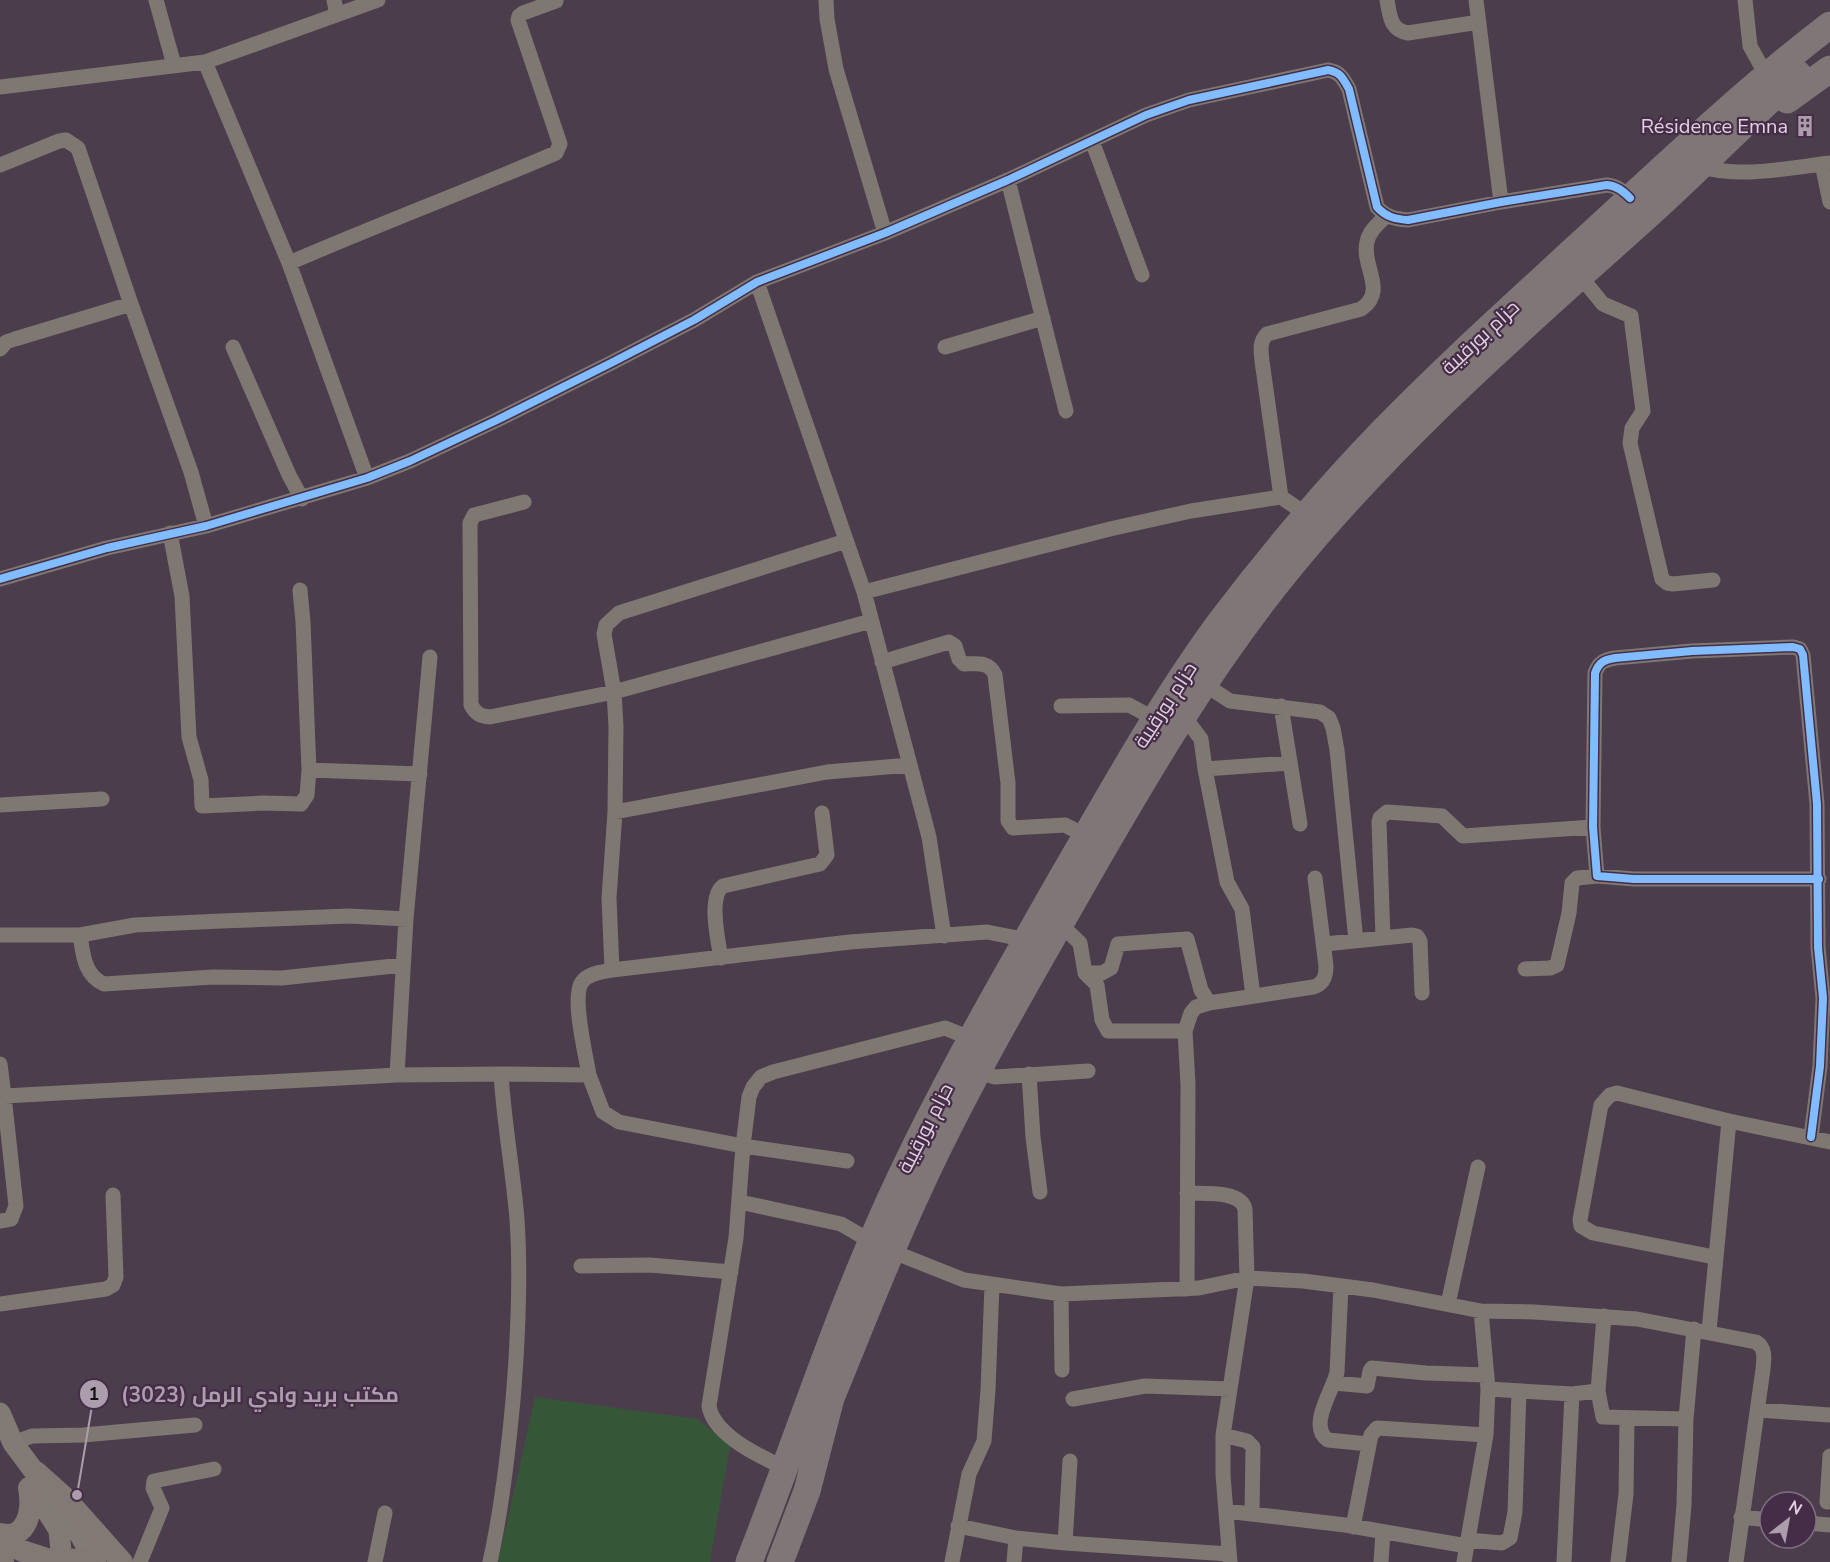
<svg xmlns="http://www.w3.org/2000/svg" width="1830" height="1562" font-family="'Nunito Sans',Cairo,sans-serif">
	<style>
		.green { fill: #365737 }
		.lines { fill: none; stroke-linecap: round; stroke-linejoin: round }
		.street { stroke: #7f7872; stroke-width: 15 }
		.secondary { stroke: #827a75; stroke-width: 21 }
		.primary { stroke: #827874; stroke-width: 22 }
		.highway { stroke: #807677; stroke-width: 27 }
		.cycleway-casing { stroke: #452d47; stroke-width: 11 }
		.cycleway { stroke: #80bcff; stroke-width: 8 }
		.labels { text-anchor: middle; stroke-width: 4.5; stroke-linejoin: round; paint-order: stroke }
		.poi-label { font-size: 20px; fill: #e1d1e1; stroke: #452d47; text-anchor: end }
		.street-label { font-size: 20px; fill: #e1d1e1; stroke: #452d47 }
		.leader { fill: none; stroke: #ac9dad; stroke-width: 2 }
		.callout-dot { fill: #ac9dad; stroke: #452d47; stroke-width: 2 }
		.mark-label { font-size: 18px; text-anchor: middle; font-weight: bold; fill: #111 }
		.callout-label { font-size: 21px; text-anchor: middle; font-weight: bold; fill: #ac9dad; stroke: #452d47; stroke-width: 4.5; stroke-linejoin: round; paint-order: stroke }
	</style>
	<rect width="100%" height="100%" fill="#4b3d4c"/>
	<!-- green -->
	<path class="green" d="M 535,1397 L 698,1419 L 730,1446 L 710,1562 L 498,1562 Z"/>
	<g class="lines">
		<!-- street -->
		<path class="street" d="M 156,0 L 174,65
			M 334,0 L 337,15
			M 826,0 L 827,19 L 836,69 L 885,233
			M 1387,0 C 1390,16 1390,30 1408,33 L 1479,22
			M 1476,0 L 1501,202
			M 1745,0 L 1750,46 L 1761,66
			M 205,62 L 289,263 L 367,478
			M 0,87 L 205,62 L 378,0
			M 1092,141 L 1142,275
			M 1822,164 L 1830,202
			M 0,165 L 59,141 L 66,140 L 78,148 L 131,304
			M 1699,166 C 1741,179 1787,168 1830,163
			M 1008,180 L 1066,411
			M 289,263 C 377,225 467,191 556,153 L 560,144 L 518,20 L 519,16 L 523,13 L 556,1
			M 1580,276 L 1603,304 L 1631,316 L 1643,411 L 1632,428 L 1630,443 L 1662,579 L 1667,583 L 1673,584 L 1713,580
			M 757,282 L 864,592 L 1110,529 L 1191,511 L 1281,497 L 1307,515
			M 233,347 L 289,475 L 302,499
			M 945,347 L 1043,318
			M 0,349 L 6,342 L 15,339 L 131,304 L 191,472 L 206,526
			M 1281,497 L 1262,361 C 1261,351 1259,342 1267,334 L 1361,309 C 1388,291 1361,266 1367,242 C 1369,231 1379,223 1387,215
			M 524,502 L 474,515 L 470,523 L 471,705 C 476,714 480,716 490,717 L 614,692 L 616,726 L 615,812 L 827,772 L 910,765 L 864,592
			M 170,533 L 182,596 L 189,737 L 201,780 L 202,806 L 264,803 L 301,804 L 307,795 L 309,770 L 420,774
			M 846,541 L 619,613 L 606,625 L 604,634 L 614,692 L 871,621
			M 0,579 L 107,548 L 206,526 L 367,478 L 410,461 L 497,420 L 611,363 L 694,320 L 757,282 L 885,233 L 1008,180 L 1146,115 L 1189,100 L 1328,70 C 1340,72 1343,78 1349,89 L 1377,207 C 1386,217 1395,219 1408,220 L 1501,202 L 1607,185 C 1617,186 1623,191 1630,198
			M 300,590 L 303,622 L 309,770
			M 882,662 L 949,642 L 955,646 L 959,659 L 964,664 C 977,664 989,661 995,675 L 1008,783 L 1008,821 L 1013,828 L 1065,825 L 1086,836
			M 1204,684 L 1230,701 L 1320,712 L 1329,718 L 1333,728 L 1337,750 L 1356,941
			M 1061,706 L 1129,705 L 1155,719
			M 1281,706 L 1300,824
			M 1183,715 L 1201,739 L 1205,769 L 1227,882 L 1242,909 L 1253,996
			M 910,765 L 929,837 L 944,936
			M 1205,769 L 1290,763
			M 0,805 L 102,799
			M 615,812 L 609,898 L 612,970 L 850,942 L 987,932 L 1027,940
			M 1060,924 L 1080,943 L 1085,973 L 1097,985 L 1102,1020 L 1108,1031 L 1185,1031
			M 0,935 L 80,935 L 135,925 L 221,921 L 349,916 L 406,919
			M 80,935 C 83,954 84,975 104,984 L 213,977 L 282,978 L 403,965
			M 1383,938 L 1379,822 L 1380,818 L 1387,812 L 1442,816 L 1463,836 L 1593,827
			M 1325,944 L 1412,935 L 1417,936 L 1420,941 L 1422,993
			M 721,958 C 718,941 708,897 723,886 L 820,864 L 827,855 L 822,813
			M 1525,969 L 1550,968 L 1557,965 L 1569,913 L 1572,883 L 1577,878 L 1597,876
			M 1085,973 L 1102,973 L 1111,968 L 1118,944 L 1187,939 L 1201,990 L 1209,1003
			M 0,1064 L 4,1096 L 397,1075 L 501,1074 C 504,1123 513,1171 517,1219 C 521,1280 518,1340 513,1400 C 508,1455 502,1508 490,1562
			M 979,1072 L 995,1077 L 1088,1071
			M 501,1074 L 589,1075 L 603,1112 L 619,1122 L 743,1146 L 847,1161
			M 1029,1074 L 1033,1137 L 1040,1192
			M 397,1075 L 406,919 L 430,657
			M 589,1075 C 586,1055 571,997 582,982 C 588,973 602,972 612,970
			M 1811,1137 L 1820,1066 L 1823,998 L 1818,947 L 1817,804 L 1803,655 L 1800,649 L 1793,647 L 1692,651 L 1615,658 C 1604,660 1599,662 1595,673 L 1593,827 L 1597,876 L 1634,879 L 1819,879
			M 1187,1193 C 1203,1194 1241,1190 1245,1209 L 1247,1278 L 1223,1435 L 1223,1475 L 1230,1562
			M 740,1202 L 841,1224 L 872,1242
			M 0,1221 L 11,1219 L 16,1206 L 4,1096
			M 891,1251 L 964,1280 L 1061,1294 L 1199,1288 L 1247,1278 L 1303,1281 L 1373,1290 L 1481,1311 L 1534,1312 L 1637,1319 L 1756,1342 C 1766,1348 1764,1359 1763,1369 L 1736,1562
			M 1714,1257 L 1593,1233 L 1581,1226 L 1580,1220 L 1601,1105 L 1610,1095 L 1617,1093 L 1729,1121 L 1830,1142
			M 581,1266 L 650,1265 L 731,1272
			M 1341,1286 L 1337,1372 C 1334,1389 1307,1426 1328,1440 L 1369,1444
			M 1187,1289 L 1188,1084 L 1185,1031 L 1191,1013 L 1196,1007 L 1209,1003 L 1313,987 C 1324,984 1326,976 1326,966 L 1315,878
			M 1061,1294 L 1062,1370
			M 0,1304 L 106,1289 L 113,1285 L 116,1277 L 113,1195
			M 1448,1304 L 1478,1167
			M 1709,1331 L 1729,1121
			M 1334,1383 L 1367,1386 L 1370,1371 L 1372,1368 L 1426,1373 L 1487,1375
			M 1488,1389 L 1572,1394 L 1598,1391 L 1604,1316
			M 1598,1391 L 1603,1417 L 1686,1419
			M 1073,1399 L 1145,1386 L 1230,1389
			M 1758,1410 L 1830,1415
			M 1223,1435 L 1247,1441 L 1253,1447 L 1252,1514
			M 13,1443 L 32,1436 L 83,1435 L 195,1425
			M 772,1462 C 750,1451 713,1432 709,1406 L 736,1238 L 743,1146 L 749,1097 L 753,1087 L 761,1077 L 773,1072 L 945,1028 L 972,1039
			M 1827,1502 L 1830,1456
			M 1226,1511 L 1345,1525 L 1467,1546
			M 1741,1517 L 1770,1520
			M 1806,1523 L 1830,1525
			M 958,1526 L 1016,1538 L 1065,1543 L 1229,1554
			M 1353,1527 L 1371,1435 L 1377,1428 L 1486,1435
			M 1468,1540 L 1502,1543 L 1510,1538 L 1515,1512 L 1519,1391
			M 1065,1543 L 1070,1461
			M 140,1562 L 162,1508 L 153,1488 L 154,1481 L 214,1469
			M 375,1562 L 385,1513
			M 952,1562 L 969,1474 L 984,1441 L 988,1390 L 992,1285
			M 1014,1562 L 1016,1538
			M 1381,1562 L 1383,1532
			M 1464,1562 L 1486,1435 L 1488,1389 L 1481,1311
			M 1564,1562 L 1572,1394
			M 1618,1562 L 1626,1494 L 1627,1418
			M 1679,1562 L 1684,1505 L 1686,1419 L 1694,1329"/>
		<!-- secondary -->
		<path class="secondary" d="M 0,1413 L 13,1443 L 74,1525 L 96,1562
			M 41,1502 L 59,1530 L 62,1562"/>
		<!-- primary -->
		<path class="primary" d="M 36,1472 L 65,1498 L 122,1562
			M 0,1534 C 28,1541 33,1509 29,1488
			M 0,1540 L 25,1552 L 56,1562
			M 0,1560 L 3,1562
			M 62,1562 C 72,1559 80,1558 90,1562"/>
		<!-- highway -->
		<path class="highway" d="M 1787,100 L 1830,69
			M 826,1410 C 856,1338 884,1264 917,1193 C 966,1086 1026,984 1084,882 C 1146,774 1208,668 1286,572 C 1392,441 1520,330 1645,218 C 1697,171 1746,121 1798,74
			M 749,1562 C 799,1435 841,1302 900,1178 C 949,1074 1007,974 1064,874 C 1114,788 1162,701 1221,621 C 1271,555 1325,491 1383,431 C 1445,367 1512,307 1578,246 C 1660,171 1741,93 1830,25
			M 780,1562 L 807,1491 L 832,1394"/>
		<defs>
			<path id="cycleway" d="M 0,579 L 107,548 L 206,526 L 367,478 L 410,461 L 497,420 L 611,363 L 694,320 L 757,282 L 885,233 L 1008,180 L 1146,115 L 1189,100 L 1328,70 C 1340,72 1343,78 1349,89 L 1377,207 C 1386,217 1395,219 1408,220 L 1501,202 L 1607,185 C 1617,186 1623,191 1630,198
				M 1811,1137 L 1820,1066 L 1823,998 L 1818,947 L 1817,804 L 1803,655 L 1800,649 L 1793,647 L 1692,651 L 1615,658 C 1604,660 1599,662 1595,673 L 1593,827 L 1597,876 L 1634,879 L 1819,879"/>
		</defs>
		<!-- cycleway casing -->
		<use href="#cycleway" class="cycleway-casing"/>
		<!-- cycleway -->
		<use href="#cycleway" class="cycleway"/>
	</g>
	<!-- icons -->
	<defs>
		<symbol id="building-bare" viewBox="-9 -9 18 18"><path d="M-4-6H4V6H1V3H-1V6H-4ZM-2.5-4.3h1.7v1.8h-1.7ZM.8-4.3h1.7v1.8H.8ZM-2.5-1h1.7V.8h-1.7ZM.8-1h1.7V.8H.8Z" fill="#ac9dad" stroke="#452d47" stroke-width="2.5" paint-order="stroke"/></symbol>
	</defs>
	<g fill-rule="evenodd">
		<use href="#building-bare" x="1790" y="111" width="30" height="30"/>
	</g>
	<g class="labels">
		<!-- poi labels -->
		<g class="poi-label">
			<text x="1788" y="133">Résidence Emna</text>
		</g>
		<!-- street labels -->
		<g class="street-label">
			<text transform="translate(1480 337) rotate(-43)" y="7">حزام بورقيبة</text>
			<text transform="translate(1165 705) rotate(-57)" y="7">حزام بورقيبة</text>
			<text transform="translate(925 1128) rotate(-63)" y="7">حزام بورقيبة</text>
		</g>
	</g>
	<!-- callouts -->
	<path class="leader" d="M77 1495L94 1394"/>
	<g class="callout-dot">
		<circle cx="77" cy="1495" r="6"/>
		<circle cx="94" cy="1394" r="15"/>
	</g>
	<g class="mark-label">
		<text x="94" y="1400">1</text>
	</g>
	<g class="callout-label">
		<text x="260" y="1402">مكتب بريد وادي الرمل (3023)</text>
	</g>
	<!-- north arrow -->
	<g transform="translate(1788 1520) rotate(31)"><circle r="28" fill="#452d47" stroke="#836f85" stroke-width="1.5"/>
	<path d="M0-4.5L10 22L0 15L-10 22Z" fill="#ac9dad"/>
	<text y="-9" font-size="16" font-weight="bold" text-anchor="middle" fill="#e1d1e1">N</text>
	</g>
</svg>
